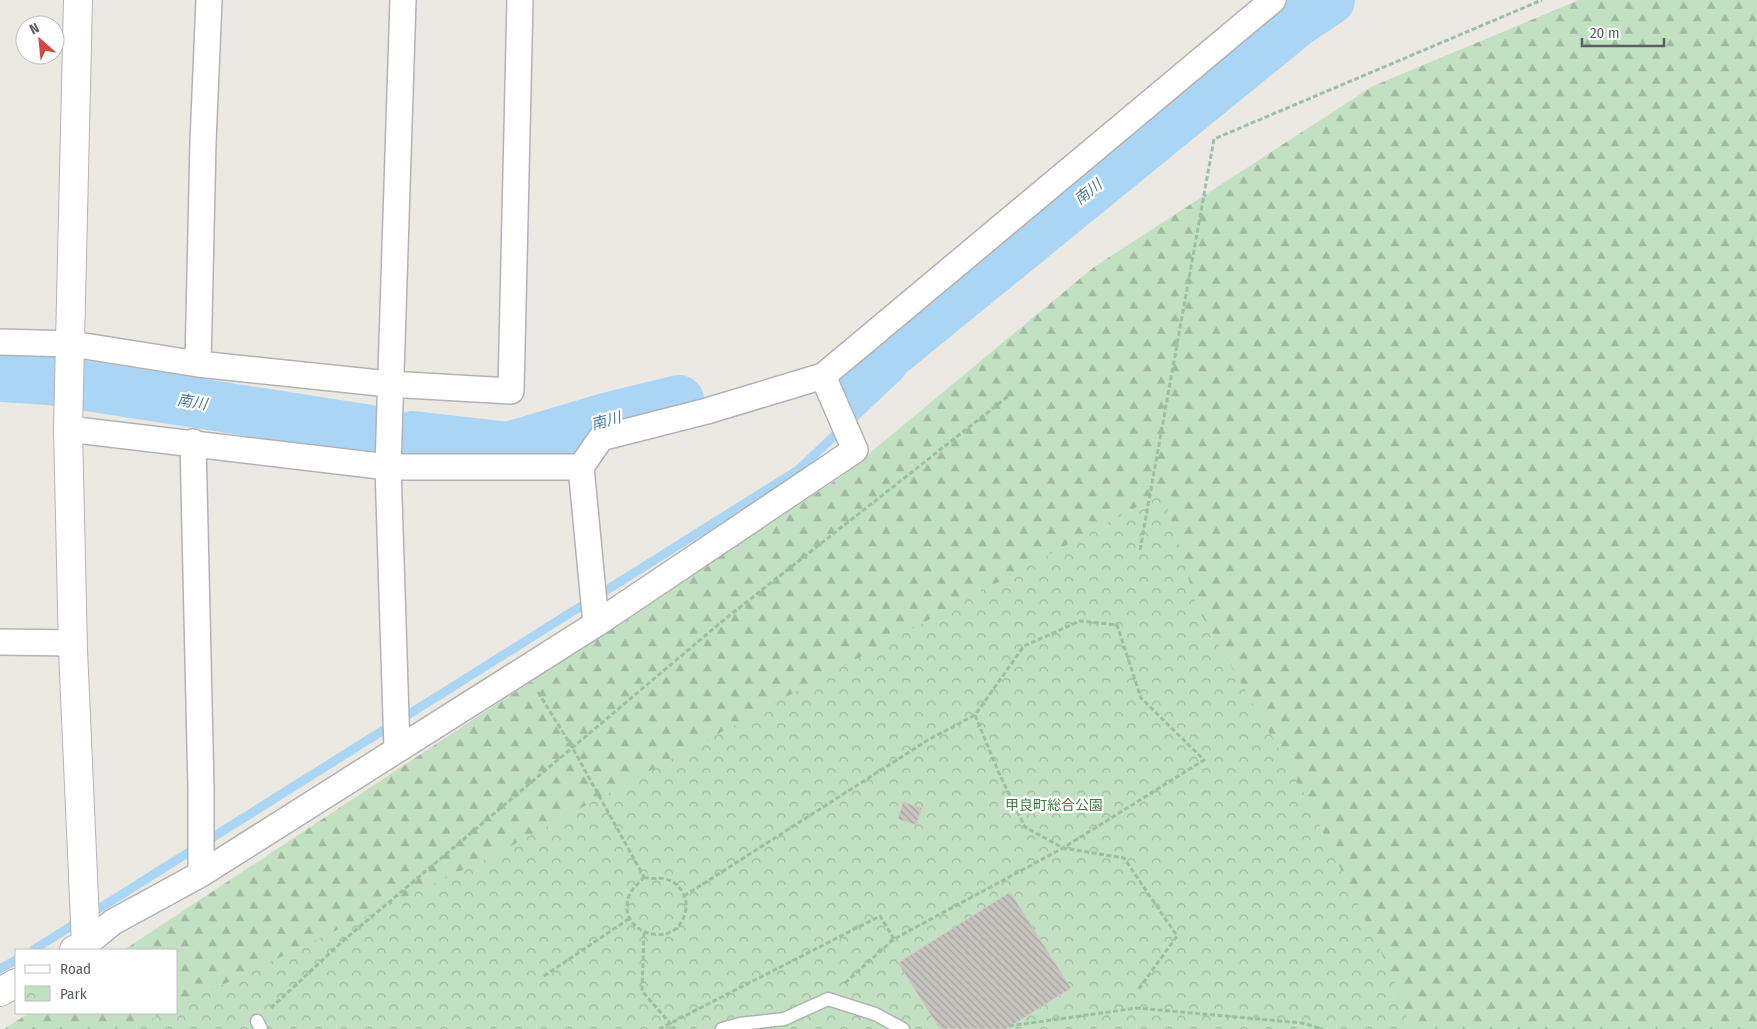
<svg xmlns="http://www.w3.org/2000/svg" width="1757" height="1029" font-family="'Fira Sans Condensed','Noto Sans JP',sans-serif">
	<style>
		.forest { fill: url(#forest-firs) }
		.park { fill: url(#park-crowns) }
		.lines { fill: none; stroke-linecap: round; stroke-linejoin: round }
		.stream { stroke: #aad5f4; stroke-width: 9 }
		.river { stroke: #aad5f4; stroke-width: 50 }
		.building { fill: url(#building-back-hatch); stroke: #cfcbc2 }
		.lane-casing { stroke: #b0b3b6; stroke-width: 15 }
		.street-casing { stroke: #b0b3b6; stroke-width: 28 }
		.secondary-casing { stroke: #b2b5b8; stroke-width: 30 }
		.path { stroke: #9cc0a5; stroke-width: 3; stroke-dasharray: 5 2.5; stroke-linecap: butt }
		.lane { stroke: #fff; stroke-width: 12 }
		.street { stroke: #fff; stroke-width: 25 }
		.secondary { stroke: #fff; stroke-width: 28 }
		.labels { text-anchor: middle; stroke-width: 4.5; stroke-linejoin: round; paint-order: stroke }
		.park-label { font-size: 14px; fill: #3e7d40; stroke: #fff }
		.water-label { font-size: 15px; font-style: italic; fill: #4b78a3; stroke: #fff }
	</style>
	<defs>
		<pattern id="forest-firs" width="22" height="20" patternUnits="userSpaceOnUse" patternTransform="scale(1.25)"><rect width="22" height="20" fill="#c2e0c2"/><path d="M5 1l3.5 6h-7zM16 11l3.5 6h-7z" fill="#a1b9a1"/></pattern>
		<pattern id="park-crowns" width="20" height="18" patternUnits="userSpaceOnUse" patternTransform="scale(1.25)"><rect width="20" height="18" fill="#c2e0c2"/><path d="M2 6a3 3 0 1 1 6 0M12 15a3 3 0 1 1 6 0" fill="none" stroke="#a1b9a1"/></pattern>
		<pattern id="building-back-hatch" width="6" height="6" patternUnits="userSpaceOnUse" patternTransform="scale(1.25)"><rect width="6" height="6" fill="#c7c4bf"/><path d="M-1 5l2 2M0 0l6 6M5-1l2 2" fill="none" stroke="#a5a29f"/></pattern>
	</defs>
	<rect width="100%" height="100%" fill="#ebe9e2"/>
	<!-- forest -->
	<path class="forest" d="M 1579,0 L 1757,0 L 1757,1029 L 4,1029 L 29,1013 L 176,1013 L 176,950 L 124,950 L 842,476 L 1094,267 L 1373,86 Z"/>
	<!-- park -->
	<path class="park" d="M 1163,493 L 1197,607 L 1303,791 L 1391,973 L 1411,1029 L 130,1029 L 164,1013 L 176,1013 L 176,1007 L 498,853 Z"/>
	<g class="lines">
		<!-- stream -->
		<path class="stream" d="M 33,950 L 798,470 L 898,376 L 951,305
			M 0,969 L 16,960"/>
		<!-- river -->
		<path class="river" d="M 0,377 L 49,380 L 383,432
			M 849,387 L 1297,22 L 1330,0
			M 413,436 L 508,447 L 609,417 L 679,400"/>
	</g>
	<!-- building -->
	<path class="building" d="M 903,802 L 922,808 L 916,825 L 898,819 Z
		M 1010,892 L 1071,988 L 1006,1029 L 940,1029 L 898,963 Z"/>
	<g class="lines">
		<defs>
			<path id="lane" d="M 257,1021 L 261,1029
				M 722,1029 L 740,1024 L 784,1019 L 828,999 L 875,1014 L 903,1029"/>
			<path id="street" d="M 0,342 L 72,344 L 198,364 L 389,384 L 511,391 L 520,0
				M 198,364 L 203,142 L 209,0
				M 68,429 L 388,467 L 581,467 L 596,624
				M 193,442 L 201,789 L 201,874
				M 581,467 L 601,438 L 707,411 L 823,376 L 1273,0
				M 0,642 L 73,643
				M 397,749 L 388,467 L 403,0
				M 86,944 L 113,922 L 201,874 L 596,624 L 855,450 L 823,376"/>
			<path id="secondary" d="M 74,950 L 86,944 L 73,650 L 68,429 L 78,0
				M 0,992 L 16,983"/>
		</defs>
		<!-- lane casing -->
		<use href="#lane" class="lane-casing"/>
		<!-- street casing -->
		<use href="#street" class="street-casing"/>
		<!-- secondary casing -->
		<use href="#secondary" class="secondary-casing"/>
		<!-- path -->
		<path class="path" d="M 1140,550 L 1214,139 L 1542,0
			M 538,692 L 572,747 L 644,877
			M 644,877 C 652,881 662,875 673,882 C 682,888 687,898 686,908 C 680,956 609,932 631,892 C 634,887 640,882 644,877 Z
			M 684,896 L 928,740 L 975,715
			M 644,933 L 642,991 L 675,1029
			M 544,976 L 630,918
			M 845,983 L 894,939 L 1063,848 L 1204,760 L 1141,698 L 1117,625 L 1080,621 L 1024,646 L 975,715 L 998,771 L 1025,827 L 1063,848 L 1124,858 L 1177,936 L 1138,990
			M 271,1008 L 344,940 L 725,619 L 1011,394
			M 1009,1026 L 1137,1008 L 1302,1023 L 1323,1029
			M 659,1029 L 880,916 L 894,939"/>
		<!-- lane -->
		<use href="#lane" class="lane"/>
		<!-- street -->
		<use href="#street" class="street"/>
		<!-- secondary -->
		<use href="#secondary" class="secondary"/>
	</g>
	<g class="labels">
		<!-- park labels -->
		<g class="park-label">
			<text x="1054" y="810">甲良町総合公園</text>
		</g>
		<!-- water labels -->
		<g class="water-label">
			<text transform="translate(1088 192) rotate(-39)" y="5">南川</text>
			<text transform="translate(192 402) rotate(9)" y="5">南川</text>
			<text transform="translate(606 421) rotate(-15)" y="5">南川</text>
		</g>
	</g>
	<!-- legend -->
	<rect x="15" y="949" width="162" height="65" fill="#ffffff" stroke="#bdbfc0"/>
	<rect x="25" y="965" width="25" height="8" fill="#ffffff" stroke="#bdbfc0"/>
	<text x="60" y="974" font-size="15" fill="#5b5e61">Road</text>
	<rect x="25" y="986" width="25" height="15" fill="url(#park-crowns)" stroke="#bdbfc0"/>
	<text x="60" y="999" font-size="15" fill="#5b5e61">Park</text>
	<!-- north arrow -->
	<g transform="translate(40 40) rotate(333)"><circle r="24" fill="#ffffff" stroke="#bdbfc0"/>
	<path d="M0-4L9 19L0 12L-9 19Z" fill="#d34941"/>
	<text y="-8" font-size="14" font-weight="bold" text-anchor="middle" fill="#5b5e61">N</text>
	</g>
	<!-- scale -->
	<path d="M1582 38v8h82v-8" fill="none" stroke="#5b5e61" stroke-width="2.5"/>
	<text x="1590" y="38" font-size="15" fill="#5b5e61" stroke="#ffffff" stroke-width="4" paint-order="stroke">20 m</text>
</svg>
